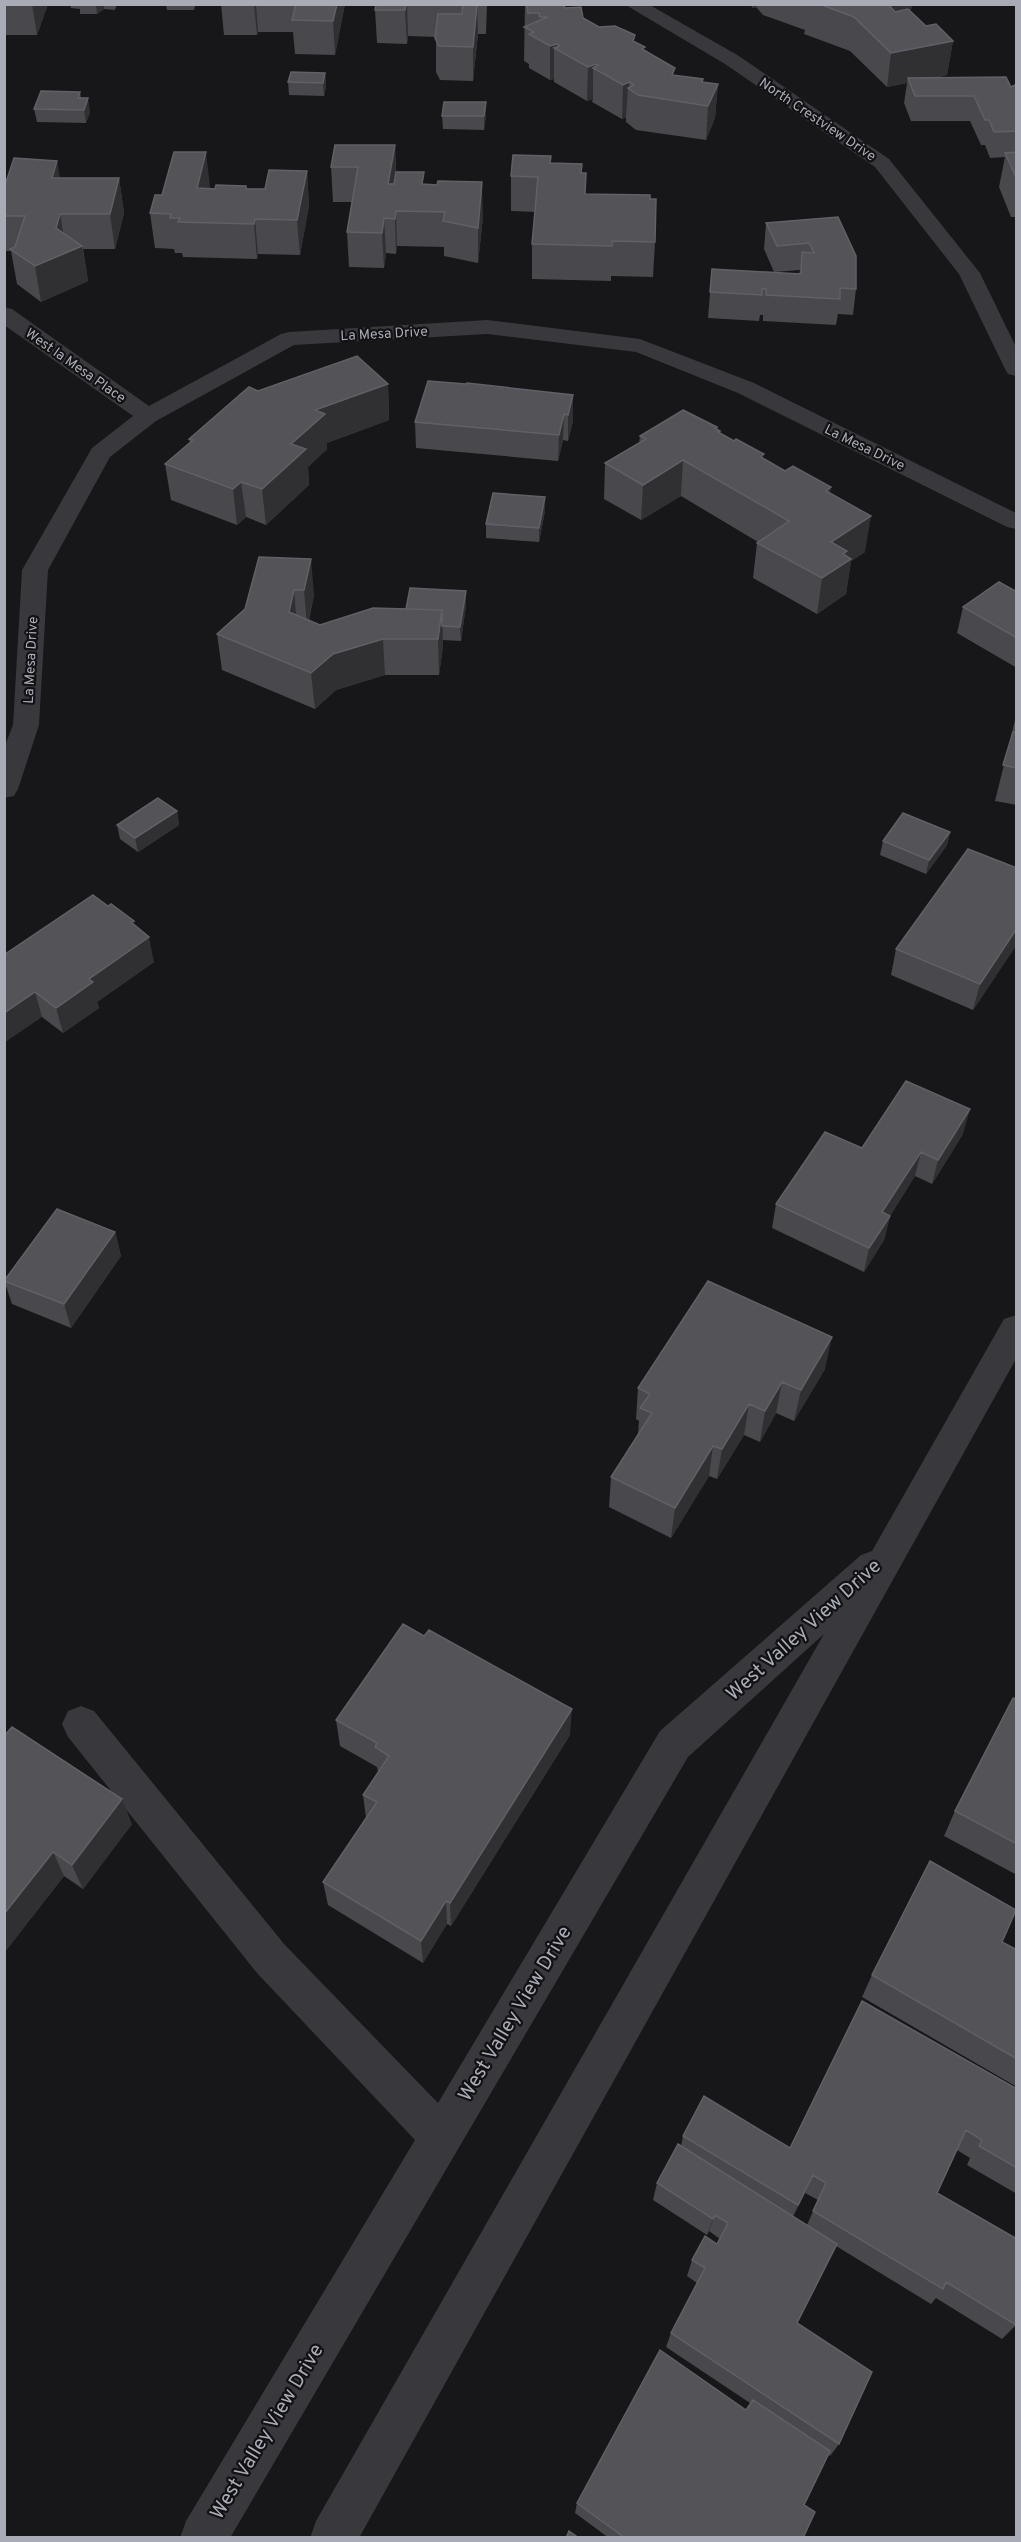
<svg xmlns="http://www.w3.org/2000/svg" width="1021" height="2542" font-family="Overpass,sans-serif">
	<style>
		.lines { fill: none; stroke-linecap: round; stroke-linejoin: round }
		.minor { fill: #38383d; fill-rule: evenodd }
		.wall { fill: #48484d; fill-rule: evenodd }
		.shaded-wall { fill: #303033 }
		.building { fill: #535358; stroke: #606167; stroke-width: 1.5 }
		.labels { text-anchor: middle; stroke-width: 4.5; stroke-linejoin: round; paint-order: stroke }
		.far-street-label { font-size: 14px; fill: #a9acb7; stroke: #121113 }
		.near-street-label { font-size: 20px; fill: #a9acb7; stroke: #121113 }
	</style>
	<rect width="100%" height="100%" fill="#171618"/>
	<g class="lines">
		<!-- minor -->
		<path class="minor" d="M 624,4 L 648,4 L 739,56 L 889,159 L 980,273 L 1016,347 L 1016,376 L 1008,374 L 1005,369 L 959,274 L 875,167 L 725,64 Z
			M 4,307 L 12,309 L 149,406 L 281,334 L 289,332 L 487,320 L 640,339 L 754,383 L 1016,513 L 1016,529 L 1007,527 L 738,393 L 636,352 L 487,334 L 294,345 L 156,421 L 110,457 L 48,570 L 39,725 L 18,789 L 14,796 L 4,798 L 4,748 L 13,725 L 22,570 L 92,448 L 133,416 L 4,325 Z
			M 1016,1315 L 1016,1359 L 359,2538 L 310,2538 L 316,2521 L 824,1634 L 688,1757 L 230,2538 L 180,2538 L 186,2521 L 415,2140 L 257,1973 L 68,1737 L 62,1724 L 68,1711 L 81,1706 L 94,1711 L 285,1945 L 438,2103 L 660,1731 L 861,1555 L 872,1551 L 1004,1319 Z"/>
	</g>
	<!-- wall -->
	<path class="wall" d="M 4,4 L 48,4 L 37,35 L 4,35 Z
		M 70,4 L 117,4 L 115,10 L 104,9 L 97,14 L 80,14 L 80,9 L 71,8 Z
		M 162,4 L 209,4 L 209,6 L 195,6 L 194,10 L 167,10 L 166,5 L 163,5 Z
		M 221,4 L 345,4 L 335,55 L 295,54 L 293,32 L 258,32 L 257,35 L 224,35 Z
		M 376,4 L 487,4 L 486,34 L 478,34 L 473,81 L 440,80 L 436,72 L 436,37 L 408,36 L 407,44 L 377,43 L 375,10 Z
		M 525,4 L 564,4 L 565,8 L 599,27 L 634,41 L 674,76 L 703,82 L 718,84 L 715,118 L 706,140 L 636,130 L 626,122 L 626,117 L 622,119 L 592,102 L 593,99 L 587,101 L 554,82 L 554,79 L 550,80 L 529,68 L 529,64 L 524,61 Z
		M 750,4 L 912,4 L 910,12 L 926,26 L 953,41 L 947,75 L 934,78 L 1011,87 L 1017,84 L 1017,217 L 1011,217 L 999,187 L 1005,157 L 990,158 L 985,145 L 981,145 L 970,121 L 911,121 L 904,103 L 907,83 L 887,87 L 850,51 L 804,34 L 805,30 L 763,15 L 757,8 L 753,8 Z
		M 325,73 L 326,86 L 324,96 L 289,95 L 288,82 Z
		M 80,92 L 81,98 L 90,112 L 86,123 L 37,122 L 34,109 Z
		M 442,116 L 486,116 L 484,130 L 443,129 Z
		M 395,145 L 396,172 L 424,184 L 483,217 L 478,263 L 444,256 L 444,247 L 397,246 L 396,254 L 386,253 L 384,268 L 349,267 L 347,232 L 352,202 L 333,202 L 331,167 Z
		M 551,156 L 551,163 L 581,173 L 585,194 L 655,242 L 653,277 L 611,276 L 611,281 L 532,279 L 532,244 L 535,212 L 511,211 L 511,176 Z
		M 307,171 L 309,206 L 300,255 L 258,254 L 257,259 L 183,257 L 182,253 L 175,253 L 174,249 L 155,248 L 150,213 L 162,195 L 210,187 L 210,188 L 265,189 Z
		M 60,178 L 119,178 L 124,213 L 115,249 L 83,249 L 88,281 L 41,302 L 17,284 L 11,251 L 4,251 L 4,188 Z
		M 838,217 L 856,289 L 853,315 L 838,314 L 836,325 L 763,321 L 763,315 L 760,315 L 759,321 L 708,318 L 712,269 L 799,274 L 800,270 L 774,272 L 764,249 L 766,223 Z
		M 388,384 L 389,420 L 327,443 L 327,449 L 308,467 L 309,485 L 266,525 L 246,517 L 237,525 L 171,500 L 165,464 L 190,443 L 189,439 L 258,391 Z
		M 573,395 L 573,421 L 568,441 L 563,440 L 558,461 L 416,448 L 415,422 Z
		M 716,429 L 720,431 L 720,433 L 785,471 L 831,494 L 865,552 L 851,561 L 846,594 L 817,614 L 753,578 L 757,543 L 758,542 L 681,496 L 641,520 L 604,499 L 605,463 L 639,443 L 640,436 Z
		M 545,497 L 545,511 L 539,542 L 486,538 L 486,524 Z
		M 259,557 L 314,595 L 309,620 L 320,625 L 406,609 L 466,591 L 466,605 L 461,641 L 443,640 L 443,646 L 439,675 L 385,675 L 336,690 L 315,709 L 222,670 L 217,634 L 245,609 Z
		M 1017,592 L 1017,668 L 957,633 L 963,607 Z
		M 1017,712 L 1017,805 L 995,801 Z
		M 177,811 L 179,825 L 138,852 L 120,839 L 117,825 Z
		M 950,832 L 947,845 L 926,874 L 880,855 L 883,841 Z
		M 1017,868 L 1017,944 L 973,1010 L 891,975 L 896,949 Z
		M 135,925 L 154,962 L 97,1002 L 99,1008 L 63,1033 L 42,1017 L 4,955 Z
		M 963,1134 L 932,1184 L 915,1176 L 890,1216 L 884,1240 L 864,1272 L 772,1228 L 776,1204 L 862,1148 Z
		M 115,1232 L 121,1256 L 71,1328 L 12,1304 L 4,1280 Z
		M 825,1369 L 794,1421 L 776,1413 L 760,1442 L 744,1435 L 717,1479 L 709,1476 L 671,1538 L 609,1507 L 611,1477 L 638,1434 L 639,1421 L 636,1419 L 638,1388 Z
		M 1017,1699 L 1017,1875 L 944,1836 L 955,1811 Z
		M 336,1720 L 570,1735 L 451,1926 L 447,1924 L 423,1963 L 328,1905 L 323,1882 L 366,1818 L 363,1795 L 378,1772 L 377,1767 L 340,1746 Z
		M 4,1736 L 132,1824 L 83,1889 L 64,1876 L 4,1953 Z
		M 1002,1942 L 1017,1950 L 1017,2087 L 862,1997 L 872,1975 Z
		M 1017,2089 L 1017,2194 L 967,2165 L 970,2158 L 957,2150 L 937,2193 L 1017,2324 L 1002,2339 L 936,2298 L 931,2304 L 836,2246 L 797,2323 L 839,2444 L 830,2456 L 828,2454 L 804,2505 L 803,2538 L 609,2538 L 575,2513 L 577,2503 L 746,2410 L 750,2403 L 666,2347 L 671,2333 L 697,2283 L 687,2276 L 692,2260 L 717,2244 L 720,2239 L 709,2231 L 707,2235 L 653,2200 L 657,2183 L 681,2146 L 683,2136 L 790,2148 ZM 805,2193 L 818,2200 L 807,2225 L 793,2217 Z"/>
	<!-- shaded-wall -->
	<path class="shaded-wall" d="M 32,4 L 48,4 L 37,35 Z
		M 96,4 L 104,4 L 104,9 L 97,14 Z
		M 254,4 L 256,4 L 258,32 L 257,35 Z
		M 337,4 L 345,4 L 335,55 L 333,21 Z
		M 407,4 L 408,36 L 407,44 L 405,10 Z
		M 477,4 L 478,34 L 473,81 L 473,47 Z
		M 753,4 L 757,4 L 757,8 L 753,8 Z
		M 884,4 L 912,4 L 908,30 Z
		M 953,41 L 947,75 L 910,82 L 908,78 L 907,83 L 887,87 L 891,53 Z
		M 557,44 L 557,49 L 554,48 L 554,79 L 550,80 L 550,46 Z
		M 596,64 L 596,69 L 593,68 L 593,99 L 587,101 L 588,67 Z
		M 325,73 L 326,86 L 324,96 L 323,83 Z
		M 629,82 L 629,89 L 628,88 L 626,117 L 622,119 L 623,85 Z
		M 718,84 L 715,118 L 706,140 L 708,106 Z
		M 88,98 L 90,112 L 86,123 L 84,110 Z
		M 486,102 L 486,116 L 484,130 L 484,116 Z
		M 395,145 L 396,179 L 390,219 L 388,184 Z
		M 206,152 L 210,187 L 201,223 L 197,188 Z
		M 57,161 L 63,195 L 52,178 Z
		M 307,171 L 309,206 L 300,255 L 297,220 Z
		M 119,178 L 124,213 L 115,249 L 110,214 Z
		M 482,182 L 483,217 L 478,263 L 478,228 Z
		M 396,211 L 397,246 L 396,254 L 395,219 Z
		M 60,214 L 66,249 L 82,246 L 88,281 L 41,302 L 35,266 L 56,228 Z
		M 384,218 L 386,253 L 384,268 L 382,233 Z
		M 255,219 L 258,254 L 257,259 L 254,224 Z
		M 388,384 L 389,420 L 327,443 L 327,449 L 308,467 L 309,485 L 266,525 L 262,489 L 291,444 L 315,410 Z
		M 573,395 L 573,421 L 568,441 L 568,415 Z
		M 564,414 L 563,440 L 558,461 L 559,435 Z
		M 683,460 L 681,496 L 641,520 L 643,485 Z
		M 241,482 L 246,517 L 237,525 L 233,489 Z
		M 831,487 L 827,523 L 826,491 Z
		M 545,497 L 545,511 L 539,542 L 539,528 Z
		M 871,516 L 865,552 L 851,561 L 846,594 L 817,614 L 822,578 L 831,542 Z
		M 311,559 L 314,595 L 307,626 L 304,590 Z
		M 294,590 L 297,626 L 289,612 Z
		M 466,591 L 466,605 L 461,641 L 460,627 Z
		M 442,610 L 443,646 L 439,675 L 438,639 Z
		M 383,639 L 385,675 L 336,690 L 315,709 L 311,673 L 333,654 Z
		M 177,811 L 179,825 L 138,852 L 135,838 Z
		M 950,832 L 947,845 L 926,874 L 929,860 Z
		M 134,921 L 138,944 L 149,937 L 154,962 L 97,1002 L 99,1008 L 63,1033 L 56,1008 L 89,979 L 131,922 Z
		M 1017,928 L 1017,944 L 973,1010 L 980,984 Z
		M 35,992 L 42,1017 L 4,1043 L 4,1013 Z
		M 970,1109 L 963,1134 L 932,1184 L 938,1160 Z
		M 921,1152 L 915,1176 L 881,1230 L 890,1216 L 884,1240 L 864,1272 L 869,1248 L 882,1212 Z
		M 115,1232 L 121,1256 L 71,1328 L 64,1304 Z
		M 832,1337 L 825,1369 L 794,1421 L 801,1390 Z
		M 782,1382 L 776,1413 L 760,1442 L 765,1411 Z
		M 749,1404 L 744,1435 L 717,1479 L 722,1449 Z
		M 713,1446 L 709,1476 L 671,1538 L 675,1508 Z
		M 572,1709 L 570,1735 L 451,1926 L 450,1903 Z
		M 122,1799 L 132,1824 L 83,1889 L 72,1865 Z
		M 53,1852 L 64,1876 L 4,1953 L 4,1914 Z
		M 446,1901 L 447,1924 L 423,1963 L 421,1941 Z
		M 813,2175 L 805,2193 L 790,2222 L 798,2205 Z
		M 715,2215 L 709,2231 L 707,2235 L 713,2219 Z"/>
	<!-- building -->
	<path class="building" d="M 296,4 L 337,4 L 333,21 L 292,20 Z
		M 376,4 L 406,4 L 405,10 L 375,10 Z
		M 463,4 L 477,4 L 473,47 L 439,46 L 435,38 L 438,14 L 462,14 Z
		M 527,4 L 564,4 L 565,8 L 581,7 L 583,18 L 599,27 L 615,26 L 635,35 L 633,41 L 645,47 L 642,49 L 675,68 L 672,75 L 703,79 L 702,82 L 718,84 L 708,106 L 638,95 L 628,88 L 634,85 L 629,82 L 623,85 L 593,68 L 598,65 L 596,64 L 588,67 L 554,48 L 560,46 L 557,44 L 550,46 L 529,34 L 534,32 L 524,27 L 548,17 L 540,17 L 539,13 L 528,13 Z
		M 819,4 L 888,4 L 895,12 L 908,9 L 926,26 L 936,24 L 953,41 L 891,53 L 854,17 Z
		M 291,72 L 325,73 L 323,83 L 288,82 Z
		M 1006,77 L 1011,87 L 1017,84 L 1017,131 L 994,132 L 989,120 L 985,120 L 974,96 L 915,96 L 908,78 Z
		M 41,91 L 80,92 L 78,98 L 88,98 L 84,110 L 34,109 Z
		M 444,102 L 486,102 L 484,116 L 442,116 Z
		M 335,145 L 395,145 L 388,184 L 394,184 L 396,172 L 424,172 L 422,184 L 437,185 L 438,181 L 482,182 L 478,228 L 443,221 L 445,212 L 396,211 L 395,219 L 384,218 L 382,233 L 347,232 L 358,167 L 331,167 Z
		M 174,152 L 206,152 L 197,188 L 215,189 L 216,185 L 246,186 L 246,189 L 265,189 L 269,170 L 307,171 L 297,220 L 255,219 L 254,224 L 178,222 L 180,218 L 170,218 L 171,214 L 150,213 L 155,195 L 162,195 Z
		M 1017,152 L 1017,179 L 1005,153 Z
		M 513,155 L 551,156 L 550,163 L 582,164 L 581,173 L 586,173 L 585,194 L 650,195 L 650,199 L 656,199 L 655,242 L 612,241 L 612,246 L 532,244 L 538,177 L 511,176 Z
		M 14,158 L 57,161 L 52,178 L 119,178 L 110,214 L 60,214 L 56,228 L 82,246 L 35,266 L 10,249 L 15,247 L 25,216 L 4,216 L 4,188 Z
		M 838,217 L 856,256 L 856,289 L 840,288 L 840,299 L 766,295 L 766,289 L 762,289 L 762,295 L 710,292 L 712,269 L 801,274 L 802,252 L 814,253 L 809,243 L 777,246 L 766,223 Z
		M 357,356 L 388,384 L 315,410 L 325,414 L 291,444 L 306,449 L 262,489 L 241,482 L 233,489 L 165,464 L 193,440 L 189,439 L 249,387 L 258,391 Z
		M 428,381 L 466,384 L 467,383 L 573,395 L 568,415 L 564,414 L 559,435 L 415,422 Z
		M 683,410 L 717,427 L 715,428 L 720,431 L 718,432 L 734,441 L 736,439 L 764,454 L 761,457 L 785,471 L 793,466 L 831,487 L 826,491 L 871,516 L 831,542 L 847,551 L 843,554 L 851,559 L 822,578 L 757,543 L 789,521 L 683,460 L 643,485 L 605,463 L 646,439 L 640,436 Z
		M 493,493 L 545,497 L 539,528 L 486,524 Z
		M 259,557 L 311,559 L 304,590 L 294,590 L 289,612 L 320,625 L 373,608 L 442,610 L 438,639 L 383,639 L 333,654 L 311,673 L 217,634 L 245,609 Z
		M 999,582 L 1017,592 L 1017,638 L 963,607 Z
		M 410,588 L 466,591 L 460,627 L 442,626 L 442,610 L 406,609 Z
		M 1013,732 L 1017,733 L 1017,768 L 1003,765 Z
		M 158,798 L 177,811 L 135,838 L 117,825 Z
		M 903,813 L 950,832 L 929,860 L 883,841 Z
		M 968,849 L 1017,868 L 1017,928 L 980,984 L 896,949 Z
		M 93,895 L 108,906 L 111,904 L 134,921 L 131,922 L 149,937 L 89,979 L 93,982 L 56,1008 L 35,992 L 4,1013 L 4,955 Z
		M 906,1081 L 970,1109 L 938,1160 L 921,1152 L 882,1212 L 890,1216 L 869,1248 L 776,1204 L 825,1132 L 862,1148 Z
		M 57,1209 L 115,1232 L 64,1304 L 4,1281 Z
		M 708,1281 L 832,1337 L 801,1390 L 782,1382 L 765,1411 L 749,1404 L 722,1449 L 713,1446 L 675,1508 L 611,1477 L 652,1413 L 640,1408 L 650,1394 L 638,1388 Z
		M 403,1624 L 424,1636 L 429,1630 L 572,1709 L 450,1903 L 446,1901 L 421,1941 L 323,1882 L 377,1802 L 363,1795 L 389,1756 L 375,1747 L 377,1743 L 336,1720 Z
		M 1013,1698 L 1017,1699 L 1017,1844 L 955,1811 Z
		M 12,1727 L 122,1799 L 72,1865 L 53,1852 L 4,1914 L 4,1736 Z
		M 930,1861 L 1016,1910 L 1002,1942 L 1017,1950 L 1017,2059 L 872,1975 Z
		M 862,2001 L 1017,2089 L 1017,2168 L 979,2146 L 982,2140 L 966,2130 L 937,2193 L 1017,2239 L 1016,2325 L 946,2282 L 943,2289 L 813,2211 L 826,2183 L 813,2175 L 798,2205 L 683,2136 L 704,2096 L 790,2148 Z
		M 678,2144 L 837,2244 L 797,2323 L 872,2372 L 839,2444 L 671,2333 L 705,2268 L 692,2260 L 705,2236 L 717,2244 L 728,2223 L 715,2215 L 713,2219 L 657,2183 Z
		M 660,2350 L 746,2410 L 753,2400 L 830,2451 L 804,2505 L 815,2512 L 803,2538 L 625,2538 L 577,2503 Z
		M 569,2531 L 579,2538 L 566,2538 Z"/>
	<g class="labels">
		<!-- far-street labels -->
		<g class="far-street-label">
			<text transform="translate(818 119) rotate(34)" y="5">North Crestview Drive</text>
			<text transform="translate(384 333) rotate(-3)" y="5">La Mesa Drive</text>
			<text transform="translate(76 365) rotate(35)" y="5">West la Mesa Place</text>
			<text transform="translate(865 447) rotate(26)" y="5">La Mesa Drive</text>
			<text transform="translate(30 660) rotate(-87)" y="5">La Mesa Drive</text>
		</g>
		<!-- near-street labels -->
		<g class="near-street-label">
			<text transform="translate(803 1629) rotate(-42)" y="7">West Valley View Drive</text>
			<text transform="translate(514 2013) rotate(-59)" y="7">West Valley View Drive</text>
			<text transform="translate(266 2431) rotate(-59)" y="7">West Valley View Drive</text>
		</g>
	</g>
	<!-- border -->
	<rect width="1021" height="2542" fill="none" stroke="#a9acb7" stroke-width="12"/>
</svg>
